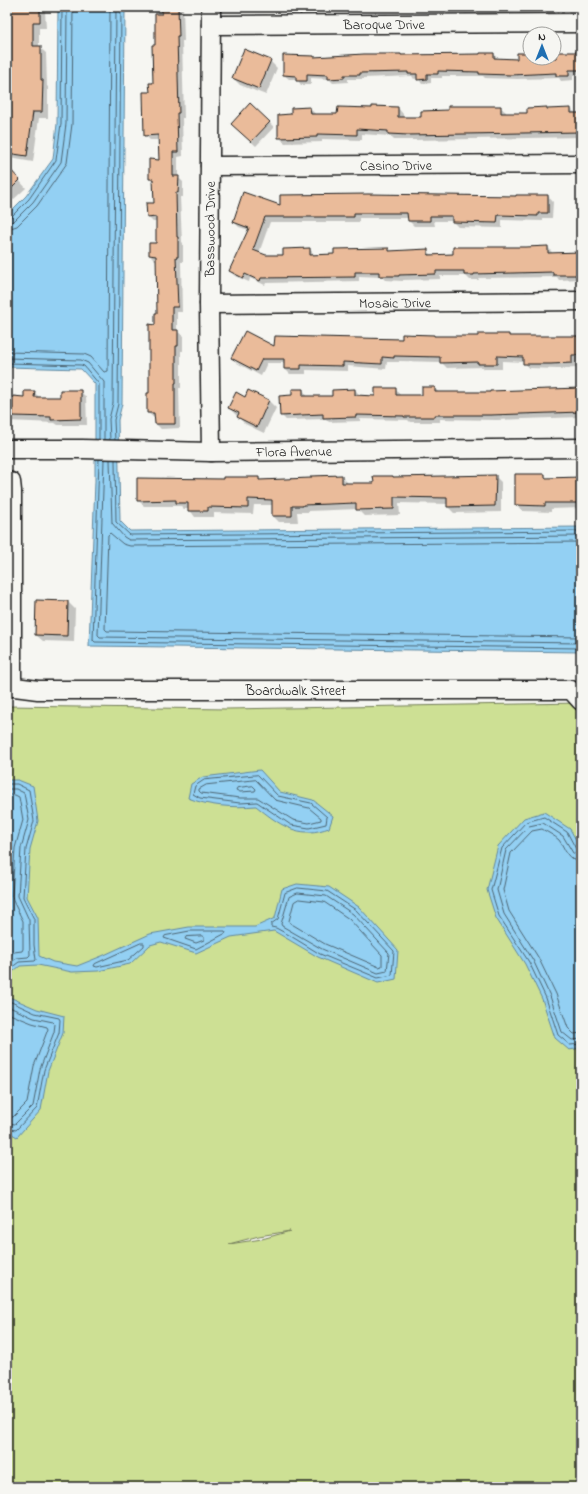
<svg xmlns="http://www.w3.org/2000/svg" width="588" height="1494" font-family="'Indie Flower',sans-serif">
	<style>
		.green { fill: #cde094; stroke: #747e58; fill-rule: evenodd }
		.water { fill: #93d0f3; stroke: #63889d }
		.shadow { fill: #0003 }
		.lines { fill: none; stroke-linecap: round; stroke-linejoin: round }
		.shore { stroke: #4c6472; stroke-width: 1 }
		.building { fill: #eabb9a; stroke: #1c1c1c }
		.minor-casing { stroke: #1c1c1c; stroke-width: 21 }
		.minor { stroke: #f6f6f2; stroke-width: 18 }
		.labels { text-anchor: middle; stroke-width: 3; stroke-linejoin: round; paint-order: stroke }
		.street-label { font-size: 14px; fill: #1c1c1c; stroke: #f6f6f2 }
	</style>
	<rect width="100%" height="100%" fill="#f6f6f2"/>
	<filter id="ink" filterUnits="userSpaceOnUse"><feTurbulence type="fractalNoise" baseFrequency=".025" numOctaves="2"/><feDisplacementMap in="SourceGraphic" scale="8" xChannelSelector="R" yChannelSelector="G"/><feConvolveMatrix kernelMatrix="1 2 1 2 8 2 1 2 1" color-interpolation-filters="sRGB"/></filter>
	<g filter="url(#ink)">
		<!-- green -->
		<path class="green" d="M 581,703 L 581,1487 L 7,1487 L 7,706 L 227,709 ZM 290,1231 L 262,1239 L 229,1244 L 259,1236 Z"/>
		<!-- water -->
		<path class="water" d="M 58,7 L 125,7 L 122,404 L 118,420 L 120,521 L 130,531 L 581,527 L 581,652 L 89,646 L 95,481 L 95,384 L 81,369 L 7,367 L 7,215 L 26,196 L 53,159 L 57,124 Z
			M 260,770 L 280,792 L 313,800 L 333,816 L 329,828 C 323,830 316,832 310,832 C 289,833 271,818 256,806 C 233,808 208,806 188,798 L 191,784 L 203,777 Z
			M 7,780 L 18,780 L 33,786 L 38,821 L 30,849 L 27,897 L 38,918 L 39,956 L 53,962 L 77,966 L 102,956 L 150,934 L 189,927 L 255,927 L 275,918 L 282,889 L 297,884 L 329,887 L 359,907 L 398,950 L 396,979 L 378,983 L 318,957 L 274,931 L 231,937 L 196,953 L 161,942 L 150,945 L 130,964 L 98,971 L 72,972 L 38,965 L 20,966 L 9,975 L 7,974 Z
			M 544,812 L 570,829 L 581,849 L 581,1048 L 569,1050 L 555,1038 L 542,999 L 525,964 L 496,918 L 487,890 L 498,846 L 524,818 Z
			M 7,996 L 37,1009 L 64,1016 L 63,1033 L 48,1071 L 41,1110 L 17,1137 L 7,1131 Z"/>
		<!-- shadow -->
		<path class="shadow" d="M 11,7 L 41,7 L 45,11 L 46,28 L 39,28 L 39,47 L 46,53 L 47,86 L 48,87 L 48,118 L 39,118 L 33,162 L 10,158 L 7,156 L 7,129 L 10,123 Z
			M 155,7 L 183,7 L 184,41 L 182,41 L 184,118 L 182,118 L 183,156 L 178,157 L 178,177 L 183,182 L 183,197 L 180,197 L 182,242 L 183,243 L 183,262 L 181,262 L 182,312 L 177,312 L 177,331 L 183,336 L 183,351 L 181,351 L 181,388 L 179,388 L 180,428 L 161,429 L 156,424 L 155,418 L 154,418 L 148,413 L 158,314 L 157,260 L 155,260 L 150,255 L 157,244 L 157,222 L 153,222 L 148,217 L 155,204 L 154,183 L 150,179 L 160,161 L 160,140 L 150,140 L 145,135 L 151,93 L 154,84 L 156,46 Z
			M 581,52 L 581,74 L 573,75 L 573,80 L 561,81 L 559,78 L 517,79 L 485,78 L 483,76 L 442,76 L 442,78 L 431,78 L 431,83 L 422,84 L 418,78 L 414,79 L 412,76 L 364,78 L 364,79 L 348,79 L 348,82 L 333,83 L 329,79 L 311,78 L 311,85 L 301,85 L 297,79 L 289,79 L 284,75 L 314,58 L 401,55 L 403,56 L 494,54 L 498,59 L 518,60 L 530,54 L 530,58 L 554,58 L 554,53 Z
			M 270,61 L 277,68 L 266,95 L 240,85 L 233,78 Z
			M 250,105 L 274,127 L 256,146 L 232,124 Z
			M 500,107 L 506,112 L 506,114 L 528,114 L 546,108 L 548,110 L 571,109 L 575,113 L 581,113 L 581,137 L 414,140 L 394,140 L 390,136 L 362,134 L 362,140 L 322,139 L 322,142 L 285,143 L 279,137 L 292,115 L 310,108 L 316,115 L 338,115 L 398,108 L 403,114 L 403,118 L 422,118 Z
			M 7,167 L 26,188 L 13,200 L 7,195 Z
			M 548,196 L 553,202 L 552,218 L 543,218 L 543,221 L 502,220 L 502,228 L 458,227 L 452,221 L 434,221 L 435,226 L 414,226 L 409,221 L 409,218 L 359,218 L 359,222 L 270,222 L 259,253 L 266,256 L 284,256 L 310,249 L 315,256 L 335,255 L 368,248 L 388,249 L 391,252 L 427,250 L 433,256 L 548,247 L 553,254 L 581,253 L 581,279 L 559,280 L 557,277 L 478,278 L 479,280 L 470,280 L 466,276 L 440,276 L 440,279 L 403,280 L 403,281 L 385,280 L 382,277 L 359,276 L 359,281 L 266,283 L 265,285 L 250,278 L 249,282 L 235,276 L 230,271 L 249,230 L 239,227 L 234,222 L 281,207 Z
			M 509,335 L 511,337 L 581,337 L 581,360 L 577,360 L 577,368 L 557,369 L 529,368 L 524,362 L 502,361 L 502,369 L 484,369 L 483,367 L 447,368 L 441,362 L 399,361 L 399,362 L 387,362 L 386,369 L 348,366 L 348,371 L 306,370 L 306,374 L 290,374 L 285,369 L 285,363 L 267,363 L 261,376 L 237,363 L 232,358 L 275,347 L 435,337 Z
			M 435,388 L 439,393 L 491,393 L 491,392 L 581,389 L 581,417 L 497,420 L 440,419 L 440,422 L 410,422 L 408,420 L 360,419 L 361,421 L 329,422 L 326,419 L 286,420 L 281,415 L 293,396 L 303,390 L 308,397 L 333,397 L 355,390 L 360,395 L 376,397 L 395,389 L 401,396 L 423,396 Z
			M 80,391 L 86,397 L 87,425 L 58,425 L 55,423 L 8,421 L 7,423 L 7,397 L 25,398 L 34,392 L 40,398 L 61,398 Z
			M 249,392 L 269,401 L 276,408 L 264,433 L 245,424 L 229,408 L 246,398 Z
			M 516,475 L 545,475 L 548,479 L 581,478 L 581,508 L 551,509 L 551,512 L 523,511 L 516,505 Z
			M 341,476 L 347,482 L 348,484 L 375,484 L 393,477 L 394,478 L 495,476 L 501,482 L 501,512 L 454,513 L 448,507 L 448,504 L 399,503 L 400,515 L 364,516 L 357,509 L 309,511 L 309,512 L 297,512 L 298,522 L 279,522 L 273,516 L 273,505 L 254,505 L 253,514 L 214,513 L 214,517 L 195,517 L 189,509 L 184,509 L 181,506 L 144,506 L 138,500 L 224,480 L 259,478 L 261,481 L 312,479 Z
			M 68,602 L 75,609 L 74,642 L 43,641 L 36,635 Z"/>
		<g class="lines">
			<!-- shore -->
			<path class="shore" d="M 7,218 L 11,217 L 29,199 L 56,160 L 61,124 L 62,7
				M 7,223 L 14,221 L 33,202 L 61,162 L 66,124 L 67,7
				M 7,229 L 17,226 L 37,206 L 67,163 L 72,124 L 73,7
				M 7,352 L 84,354 L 91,357 L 104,372 L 108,371 L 110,7
				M 7,358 L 81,360 L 88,363 L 104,382 L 104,440
				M 7,363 L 81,365 L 84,366 L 99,384 L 99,439
				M 110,440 L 109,419 L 113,403 L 116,7
				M 115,440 L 114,420 L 118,404 L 121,7
				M 99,459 L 93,640 L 95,642 L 581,648
				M 104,460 L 98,635 L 100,637 L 581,643
				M 110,460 L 112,523 L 124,537 L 129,540 L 581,536
				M 115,460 L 116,522 L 130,535 L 581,531
				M 581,542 L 130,546 L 123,544 L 110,533 L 108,535 L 105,629 L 107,631 L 581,637
				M 258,775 L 278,796 L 311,803 L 327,817 L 326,824 L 309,828 L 291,825 L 257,802 L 240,803 L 200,798 L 193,794 L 195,786 L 204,780 Z
				M 256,780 L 275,800 L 309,808 L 321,818 L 321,820 L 309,823 L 293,820 L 258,798 L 240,798 L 201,793 L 199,791 L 199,789 L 206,785 Z
				M 7,784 L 17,784 L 29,790 L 34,821 L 26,849 L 23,897 L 34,919 L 34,945 L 36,960 L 35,961 L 19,962 L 7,971
				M 253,786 L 256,789 L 255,791 L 240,792 L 236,790 L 237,788 Z
				M 7,789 L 16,789 L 24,793 L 29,820 L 21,848 L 18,896 L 29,920 L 30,955 L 28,957 L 17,958 L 7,965
				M 7,795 L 15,795 L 19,797 L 23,820 L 15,848 L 12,896 L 14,903 L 23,921 L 23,949 L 22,951 L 14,952 L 7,958
				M 581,850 L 576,849 L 567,832 L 544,817 L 526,822 L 502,848 L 491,890 L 499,916 L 529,962 L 546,998 L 558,1035 L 570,1045 L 581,1044
				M 581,855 L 573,853 L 563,836 L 543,823 L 529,826 L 506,850 L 497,890 L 504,914 L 533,960 L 550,996 L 562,1032 L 572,1040 L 581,1039
				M 581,861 C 566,861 566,849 559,840 C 555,836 547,832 542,829 L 532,831 L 511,853 L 503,890 L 509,911 L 538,957 L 556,994 L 568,1028 L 574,1034 L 581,1033
				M 298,888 L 327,891 L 356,910 L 394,951 L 392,975 L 378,978 L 320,954 L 289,935 L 276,928 L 271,927 L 271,924 L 278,919 L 285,893 Z
				M 298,893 L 326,896 L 353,914 L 389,953 L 387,971 L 378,973 L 322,949 L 282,926 L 281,924 L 289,897 Z
				M 299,899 L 324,902 L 349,919 L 382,955 L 382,966 L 379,967 L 325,944 L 290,923 L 289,921 L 294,902 Z
				M 190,931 L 225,931 L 226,933 L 196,949 L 164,938 L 165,936 Z
				M 202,936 L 204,937 L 204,940 L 196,943 L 185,939 L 186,937 Z
				M 141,943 L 144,943 L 144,946 L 128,960 L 97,967 L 94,966 L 95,964 Z
				M 7,1000 L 35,1013 L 59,1018 L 60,1020 L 59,1033 L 44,1070 L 37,1108 L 16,1130 L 7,1128
				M 7,1006 L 34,1018 L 53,1022 L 55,1024 L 54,1032 L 40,1069 L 33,1106 L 15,1124 L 7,1123
				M 7,1013 L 32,1023 L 47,1027 L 48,1029 L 34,1066 L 27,1103 L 13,1117 L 7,1117"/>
		</g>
		<!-- building -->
		<path class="building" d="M 10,7 L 40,7 L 40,22 L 33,22 L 33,46 L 41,46 L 41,80 L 43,80 L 42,112 L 33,112 L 27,156 L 7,153 L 7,121 L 9,121 L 10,71 Z
			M 162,7 L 178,7 L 179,36 L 177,36 L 179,113 L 177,113 L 178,152 L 173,152 L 173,176 L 179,176 L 178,193 L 176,192 L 177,237 L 178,237 L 178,257 L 176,257 L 178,307 L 172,307 L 172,330 L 178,330 L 178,346 L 176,346 L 176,383 L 175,383 L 175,424 L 155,424 L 154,413 L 147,413 L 147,393 L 149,393 L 149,324 L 155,325 L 155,313 L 157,313 L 156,256 L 149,255 L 149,243 L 156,243 L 156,217 L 147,218 L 146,203 L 154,203 L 153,179 L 149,179 L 149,159 L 159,160 L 158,135 L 144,136 L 143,92 L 150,92 L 149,83 L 153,83 L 152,45 L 155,45 L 155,14 L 162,14 Z
			M 244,49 L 271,60 L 259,89 L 232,78 Z
			M 556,52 L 581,52 L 581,70 L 569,70 L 569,76 L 556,76 L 556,73 L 511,75 L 479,74 L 479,72 L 438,71 L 438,74 L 427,74 L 427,79 L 417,80 L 417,74 L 408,74 L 408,72 L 360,73 L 360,75 L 344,75 L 344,78 L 328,79 L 328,75 L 307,74 L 307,81 L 296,81 L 296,76 L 283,75 L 283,55 L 314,56 L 314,57 L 364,54 L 401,54 L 401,55 L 480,54 L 480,53 L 494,53 L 494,58 L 517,59 L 517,53 L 530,53 L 530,58 L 556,58 Z
			M 250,103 L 270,122 L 251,142 L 231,124 Z
			M 372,106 L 398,107 L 398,117 L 421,117 L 421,111 L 448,110 L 448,106 L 501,106 L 501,113 L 527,113 L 527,108 L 547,107 L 547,109 L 571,108 L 571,113 L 581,113 L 581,132 L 408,135 L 388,134 L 388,131 L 357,129 L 357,135 L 317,134 L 317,137 L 278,138 L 278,115 L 291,114 L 291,108 L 310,107 L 311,114 L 337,114 L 338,107 L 372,108 Z
			M 7,166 L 20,180 L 7,193 Z
			M 243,192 L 280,205 L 280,195 L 368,194 L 516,196 L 516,195 L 548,195 L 548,213 L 538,213 L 538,216 L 498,215 L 497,223 L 452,222 L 452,216 L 430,216 L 430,221 L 408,221 L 407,213 L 354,213 L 354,217 L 265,217 L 253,250 L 266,255 L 283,255 L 283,249 L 310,248 L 310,255 L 334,254 L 334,249 L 389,248 L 389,251 L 428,249 L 428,255 L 453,254 L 453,247 L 526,247 L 548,246 L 548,253 L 581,252 L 581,275 L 553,275 L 553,272 L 474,274 L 474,275 L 464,275 L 464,271 L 436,271 L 436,274 L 399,275 L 399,276 L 379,276 L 379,272 L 355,272 L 355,277 L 261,278 L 260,281 L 245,274 L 243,278 L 229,271 L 249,228 L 233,222 Z
			M 245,331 L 274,346 L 275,336 L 402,339 L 402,334 L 434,335 L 434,336 L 478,336 L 478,334 L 509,334 L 509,336 L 581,336 L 581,355 L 572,355 L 572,363 L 551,364 L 523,364 L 523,357 L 497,356 L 497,364 L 478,364 L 478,362 L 440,363 L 440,357 L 394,356 L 394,358 L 382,357 L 382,364 L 343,362 L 343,366 L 301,365 L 301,369 L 284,369 L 284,359 L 262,359 L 256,371 L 231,358 Z
			M 422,387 L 435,387 L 435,392 L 490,392 L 490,391 L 580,388 L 581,412 L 491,415 L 435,415 L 435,417 L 404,417 L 404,416 L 356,415 L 356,417 L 323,418 L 323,414 L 280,416 L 279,396 L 292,395 L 292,389 L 303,389 L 303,396 L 332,396 L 332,390 L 355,389 L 355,395 L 375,396 L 375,388 L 396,388 L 396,395 L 422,395 Z
			M 60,390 L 81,390 L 81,419 L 51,420 L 51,417 L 13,416 L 13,396 L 24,397 L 24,391 L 35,391 L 34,397 L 60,397 Z
			M 248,390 L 269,400 L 257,427 L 237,417 L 239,413 L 228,408 L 236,392 L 245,397 Z
			M 515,474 L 545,474 L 545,478 L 581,477 L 581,503 L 545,503 L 545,506 L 515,505 Z
			M 342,475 L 342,483 L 374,483 L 373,476 L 393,476 L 393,477 L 496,475 L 495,506 L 447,507 L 447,498 L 394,497 L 394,509 L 356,510 L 356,503 L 303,505 L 303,506 L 292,506 L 292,516 L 272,516 L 272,500 L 248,499 L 248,508 L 208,507 L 208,511 L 188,511 L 188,503 L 176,503 L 176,500 L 137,501 L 137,478 L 223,479 L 223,477 L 259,477 L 259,480 L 311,478 L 311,476 Z
			M 36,600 L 68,601 L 67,636 L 35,635 Z"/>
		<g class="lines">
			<defs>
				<g id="minor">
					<path id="s1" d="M 211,25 L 581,23"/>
					<path id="s2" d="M 210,166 L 581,164"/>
					<path id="s3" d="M 209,304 L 581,301"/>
					<path id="s4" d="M 7,449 L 82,449 L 211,452 L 581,448"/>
					<path id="s5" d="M 211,452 L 209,304 L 211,7"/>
					<path d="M 7,481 L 11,482 L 12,491 L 12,687"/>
					<path id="s6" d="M 7,686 L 38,690 L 571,690 L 581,701"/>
				</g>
			</defs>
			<!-- minor casing -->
			<use href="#minor" class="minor-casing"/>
			<!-- minor -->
			<use href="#minor" class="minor"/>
		</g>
	</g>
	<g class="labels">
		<!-- street labels -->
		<g class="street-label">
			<text dy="5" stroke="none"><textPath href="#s1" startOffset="173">Baroque Drive</textPath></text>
			<text dy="5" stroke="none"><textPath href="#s2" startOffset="186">Casino Drive</textPath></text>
			<text dy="5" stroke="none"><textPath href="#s5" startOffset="223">Basswood Drive</textPath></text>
			<text dy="5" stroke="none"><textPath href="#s3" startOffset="186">Mosaic Drive</textPath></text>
			<text dy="5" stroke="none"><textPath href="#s4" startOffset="287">Flora Avenue</textPath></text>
			<text dy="5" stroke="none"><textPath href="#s6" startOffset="289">Boardwalk Street</textPath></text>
		</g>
	</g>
	<!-- margin -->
	<rect width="588" height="1494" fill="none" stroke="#f6f6f2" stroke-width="24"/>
	<rect x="12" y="12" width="564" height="1470" fill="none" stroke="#1c1c1c" stroke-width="1.5" filter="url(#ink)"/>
	<!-- north arrow -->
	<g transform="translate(542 46)"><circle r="19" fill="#f6f6f2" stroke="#9f9f9c"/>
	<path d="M0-3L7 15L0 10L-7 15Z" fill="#1f6fb2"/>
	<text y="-6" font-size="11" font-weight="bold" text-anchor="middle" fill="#1c1c1c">N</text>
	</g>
</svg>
